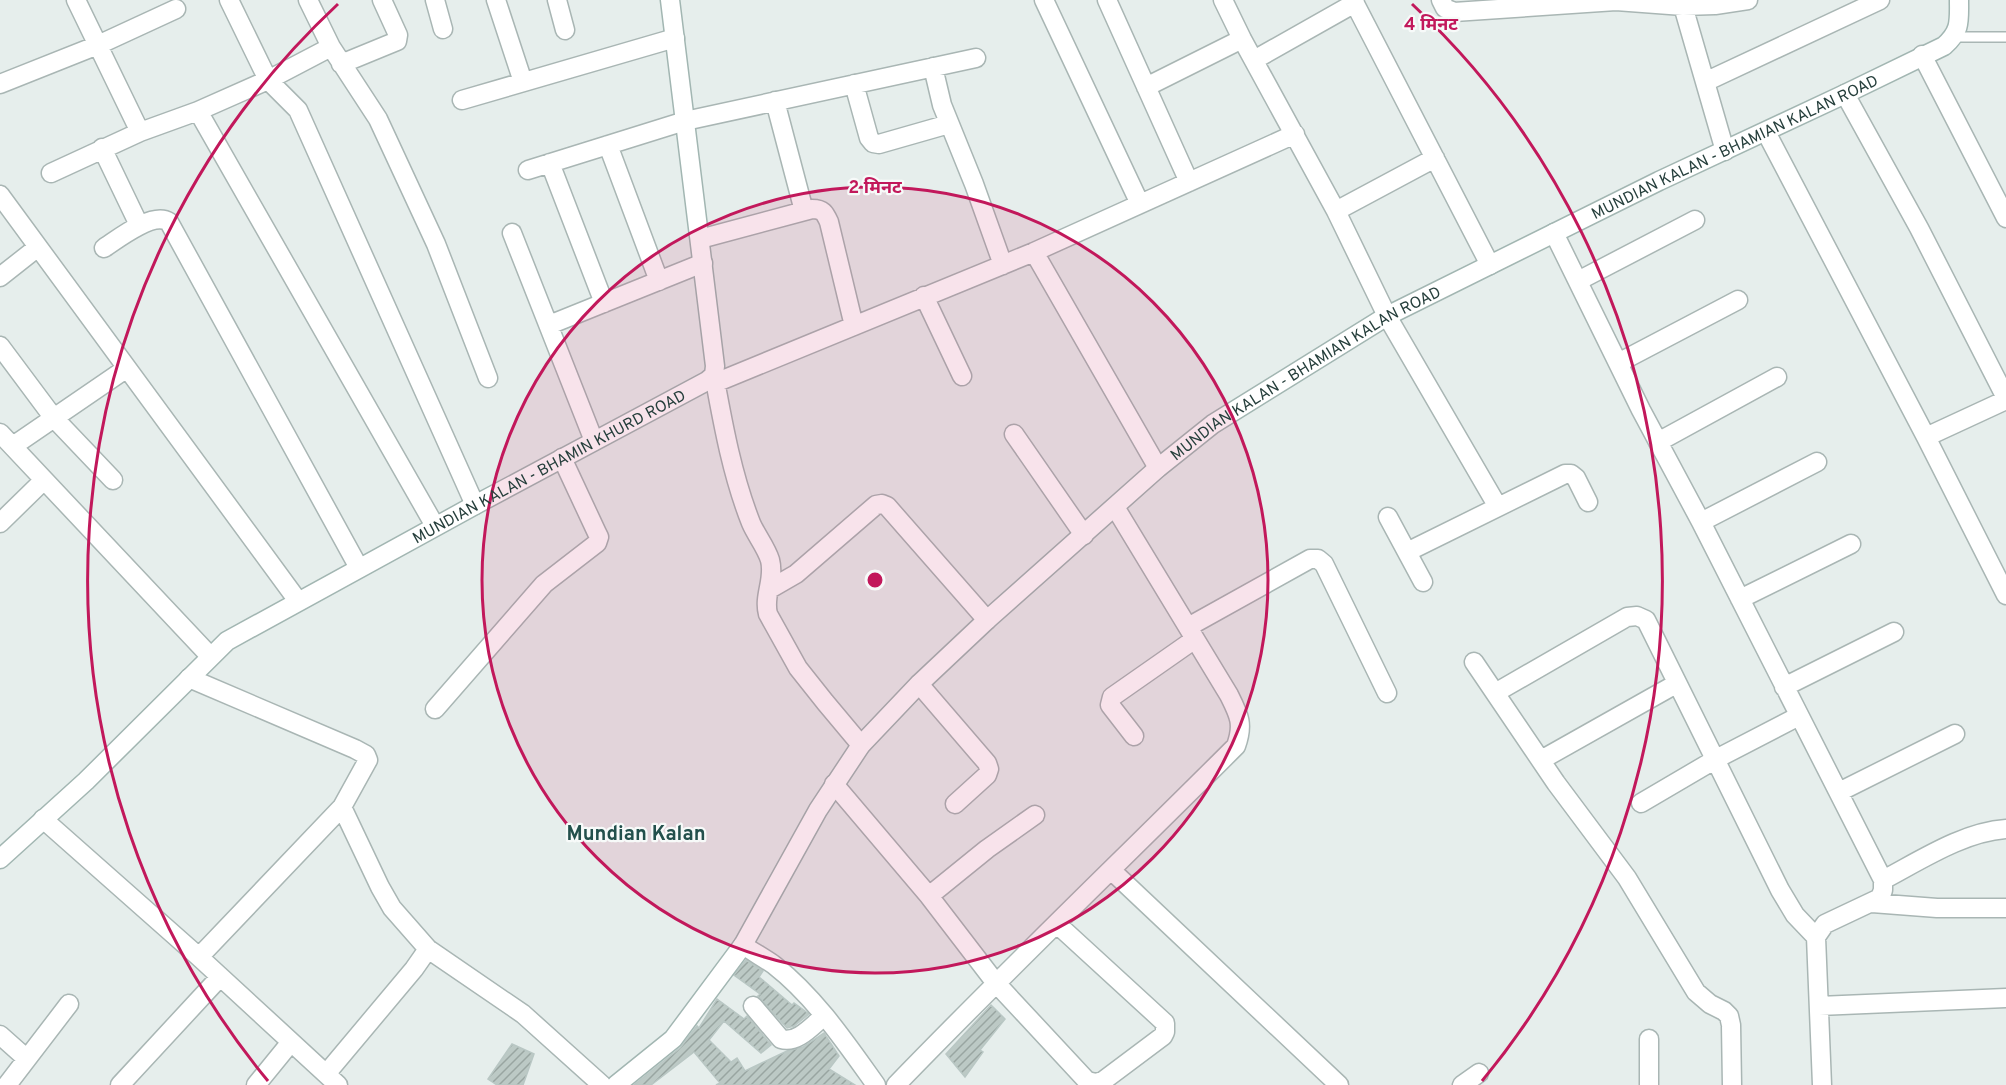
<svg xmlns="http://www.w3.org/2000/svg" width="2006" height="1085" font-family="Overpass,'Noto Sans Devanagari',sans-serif">
	<style>
		.building { fill: url(#building-hatch); stroke: #b9c7c4; stroke-width: 1.5 }
		.lines { fill: none; stroke-linecap: round; stroke-linejoin: round }
		.lane-casing { stroke: #a9b6b4; stroke-width: 12 }
		.street-casing { stroke: #a9b6b4; stroke-width: 21 }
		.secondary-casing { stroke: #a2b6b2; stroke-width: 21 }
		.lane { stroke: #fff; stroke-width: 9 }
		.street { stroke: #fff; stroke-width: 18 }
		.secondary { stroke: #fff; stroke-width: 18 }
		.ring { fill: none; stroke: #c2185b; stroke-width: 3 }
		.labels { text-anchor: middle; stroke-width: 4.5; stroke-linejoin: round; paint-order: stroke }
		.street-label { font-size: 16px; fill: #263f3c; stroke: #f7faf9 }
		.quarter-label { font-size: 20px; font-weight: bold; fill: #23504c; stroke: #f7faf9 }
		.centre { fill: #c2185b; stroke: #f7faf9; stroke-width: 3 }
		.ring-label { font-size: 18px; text-anchor: middle; font-weight: bold; fill: #c2185b; stroke: #f7faf9; stroke-width: 4.5; stroke-linejoin: round; paint-order: stroke }
	</style>
	<defs>
		<pattern id="building-hatch" width="6" height="6" patternUnits="userSpaceOnUse" patternTransform="scale(1.5)"><rect width="6" height="6" fill="#bcc9c5"/><path d="M-1 1l2-2M0 6l6-6M5 7l2-2" fill="none" stroke="#99a5a1"/></pattern>
	</defs>
	<rect width="100%" height="100%" fill="#e6eeec"/>
	<!-- building -->
	<path class="building" d="M 746,960 L 763,971 L 759,977 L 792,1005 L 794,1003 L 809,1014 L 794,1026 L 787,1028 L 758,996 L 760,994 L 734,975 Z
		M 717,999 L 744,1019 L 747,1016 L 771,1045 L 761,1053 L 724,1021 L 709,1040 L 731,1062 L 737,1058 L 745,1071 L 787,1051 L 803,1047 L 824,1033 L 839,1056 L 829,1069 L 855,1085 L 716,1085 L 720,1083 L 694,1052 L 651,1085 L 634,1085 L 680,1048 L 697,1026 L 699,1028 Z
		M 991,1005 L 1005,1019 L 980,1050 L 983,1052 L 965,1077 L 946,1054 Z
		M 512,1044 L 534,1054 L 523,1085 L 497,1085 L 488,1079 Z"/>
	<g class="lines">
		<defs>
			<path id="lane" d="M 1954,37 L 2006,37"/>
			<path id="street" d="M 76,0 L 140,132 L 198,111 L 435,526
				M 229,0 L 268,80 L 298,110 L 475,505
				M 308,0 L 331,47 L 378,119 L 436,244 L 488,378
				M 435,0 L 443,29
				M 496,0 L 523,82
				M 557,0 L 565,30
				M 1044,0 L 1140,204
				M 1107,0 L 1189,182
				M 1223,0 L 1242,39 L 1336,211 L 1387,316 L 1498,507
				M 1353,0 L 1490,265
				M 1441,0 L 1445,8 L 1454,12 L 1616,1 L 1683,6 L 1715,5 L 1748,0
				M 1683,6 L 1725,151
				M 1922,55 L 2006,218
				M 1254,60 L 1355,3
				M 341,64 L 397,41 L 398,35 L 382,0
				M 933,67 L 942,105 L 974,184 L 1003,265
				M 1705,82 L 1880,0
				M 0,84 L 98,45 L 176,9
				M 854,84 L 869,138 L 873,143 L 879,144 L 949,124
				M 1146,87 L 1242,39
				M 1845,94 L 1919,228 L 2006,398
				M 462,100 L 675,38
				M 775,101 L 804,211
				M 198,111 L 268,80 L 331,47
				M 1766,132 L 1926,437 L 2006,595
				M 608,145 L 659,281
				M 102,148 L 139,225
				M 550,163 L 604,303
				M 528,170 L 685,121 L 976,58
				M 51,173 L 140,132
				M 0,195 L 298,601
				M 1336,211 L 1435,158
				M 512,233 L 594,441
				M 1554,233 L 1641,410 L 1701,522 L 1883,880 L 1883,890 L 1880,898 L 1825,924 L 1816,937 L 1822,1085
				M 700,239 L 812,209 C 823,209 825,213 829,222 L 854,326
				M 104,248 C 118,239 153,211 169,222 L 359,568
				M 1034,252 L 1295,134
				M 0,277 L 38,247
				M 1578,281 L 1695,220
				M 924,296 L 962,376
				M 549,325 L 703,263
				M 0,346 L 53,417 L 113,480
				M 1618,363 L 1738,300
				M 714,375 C 723,424 732,475 751,523 C 756,535 766,547 770,560 C 775,579 763,596 768,614 L 798,668 L 825,702 L 861,745
				M 715,383 L 1034,252 L 1158,468
				M 0,433 L 210,656
				M 1014,434 L 1084,535
				M 1926,437 L 2006,400
				M 1658,442 L 1777,377
				M 13,446 L 127,368
				M 1388,517 L 1423,582
				M 1701,522 L 1817,462
				M 0,523 L 44,480
				M 1407,552 L 1565,474 L 1571,474 L 1576,478 L 1588,502
				M 770,589 L 796,574 L 876,505 L 882,504 L 887,506 L 987,620
				M 1740,599 L 1851,544
				M 1188,627 L 1310,559 L 1318,559 L 1324,564 L 1387,693
				M 1474,662 L 1556,783 L 1627,878 L 1696,992 L 1710,1004 L 1724,1011 L 1729,1016 L 1731,1025 L 1732,1085
				M 189,678 L 355,749 L 366,755 L 368,760 L 342,807 L 199,957
				M 919,684 L 987,763 L 989,769 L 987,775 L 955,804
				M 1784,687 L 1894,632
				M 1495,693 L 1627,617 L 1637,616 L 1646,620 L 1780,890 L 1795,915 L 1816,937
				M 435,709 L 544,584 L 597,543 L 599,537 L 597,533 L 562,458
				M 1134,736 L 1110,705 L 1112,697 L 1195,639
				M 1541,760 L 1676,684
				M 834,784 L 929,896 L 995,982 L 1087,1081 L 1096,1083 L 1103,1081 L 1163,1036 L 1165,1032 L 1165,1023 L 1057,924
				M 1839,792 L 1955,734
				M 1641,803 L 1716,759 L 1799,716
				M 342,807 L 380,887 L 392,908 L 428,949 L 523,1014 L 602,1085
				M 43,819 L 199,957 L 338,1085
				M 1111,870 L 1339,1085
				M 1883,880 C 1921,860 1963,832 2006,829
				M 929,896 L 987,849 L 1035,815
				M 1872,903 L 1937,908 L 2006,908
				M 743,945 C 753,952 764,958 774,965 C 815,997 846,1043 876,1085
				M 753,1006 L 781,1039 C 797,1044 812,1026 824,1016
				M 1819,1006 L 2006,998
				M 0,1035 L 27,1059
				M 1649,1039 L 1649,1085
				M 326,1074 L 414,969 L 428,949
				M 7,1085 L 69,1004
				M 120,1085 L 220,977
				M 256,1085 L 291,1042
				M 896,1085 C 1007,970 1123,859 1236,746 C 1244,724 1239,715 1229,695 L 1115,507
				M 1462,1085 L 1479,1073"/>
			<g id="secondary">
				<path id="s1" d="M 0,859 L 86,781 L 227,641 L 475,505 L 707,381 L 714,375 L 715,366 L 670,0"/>
				<path id="s2" d="M 616,1085 L 673,1039 L 743,945 L 818,810 L 861,745 L 919,684 L 987,620 L 1158,468 L 1213,424 L 1387,316 L 1659,181 L 1845,94 L 1944,46 C 1961,31 1959,21 1959,0"/>
			</g>
		</defs>
		<!-- lane casing -->
		<use href="#lane" class="lane-casing"/>
		<!-- street casing -->
		<use href="#street" class="street-casing"/>
		<!-- secondary casing -->
		<use href="#secondary" class="secondary-casing"/>
		<!-- lane -->
		<use href="#lane" class="lane"/>
		<!-- street -->
		<use href="#street" class="street"/>
		<!-- secondary -->
		<use href="#secondary" class="secondary"/>
	</g>
	<!-- distance rings -->
	<circle cx="875" cy="580" r="393" fill="#c2185b" fill-opacity=".12"/>
	<g class="ring">
		<circle cx="875" cy="580" r="393"/>
		<path d="M268 1081A787 787 0 0 1 338 4M1412 4A787 787 0 0 1 1482 1081"/>
	</g>
	<g class="labels">
		<!-- street labels -->
		<g class="street-label">
			<text dy="6" stroke="none"><textPath href="#s2" startOffset="1491">MUNDIAN KALAN - BHAMIAN KALAN ROAD</textPath></text>
			<text dy="6" stroke="none"><textPath href="#s2" startOffset="1005">MUNDIAN KALAN - BHAMIAN KALAN ROAD</textPath></text>
			<text dy="6" stroke="none"><textPath href="#s1" startOffset="681">MUNDIAN KALAN - BHAMIN KHURD ROAD</textPath></text>
		</g>
		<!-- quarter labels -->
		<g class="quarter-label">
			<text x="636" y="840">Mundian Kalan</text>
		</g>
	</g>
	<circle cx="875" cy="580" r="9" class="centre"/>
	<g class="ring-label">
		<text x="1431" y="30">4 मिनट</text>
		<text x="875" y="193">2 मिनट</text>
	</g>
</svg>
